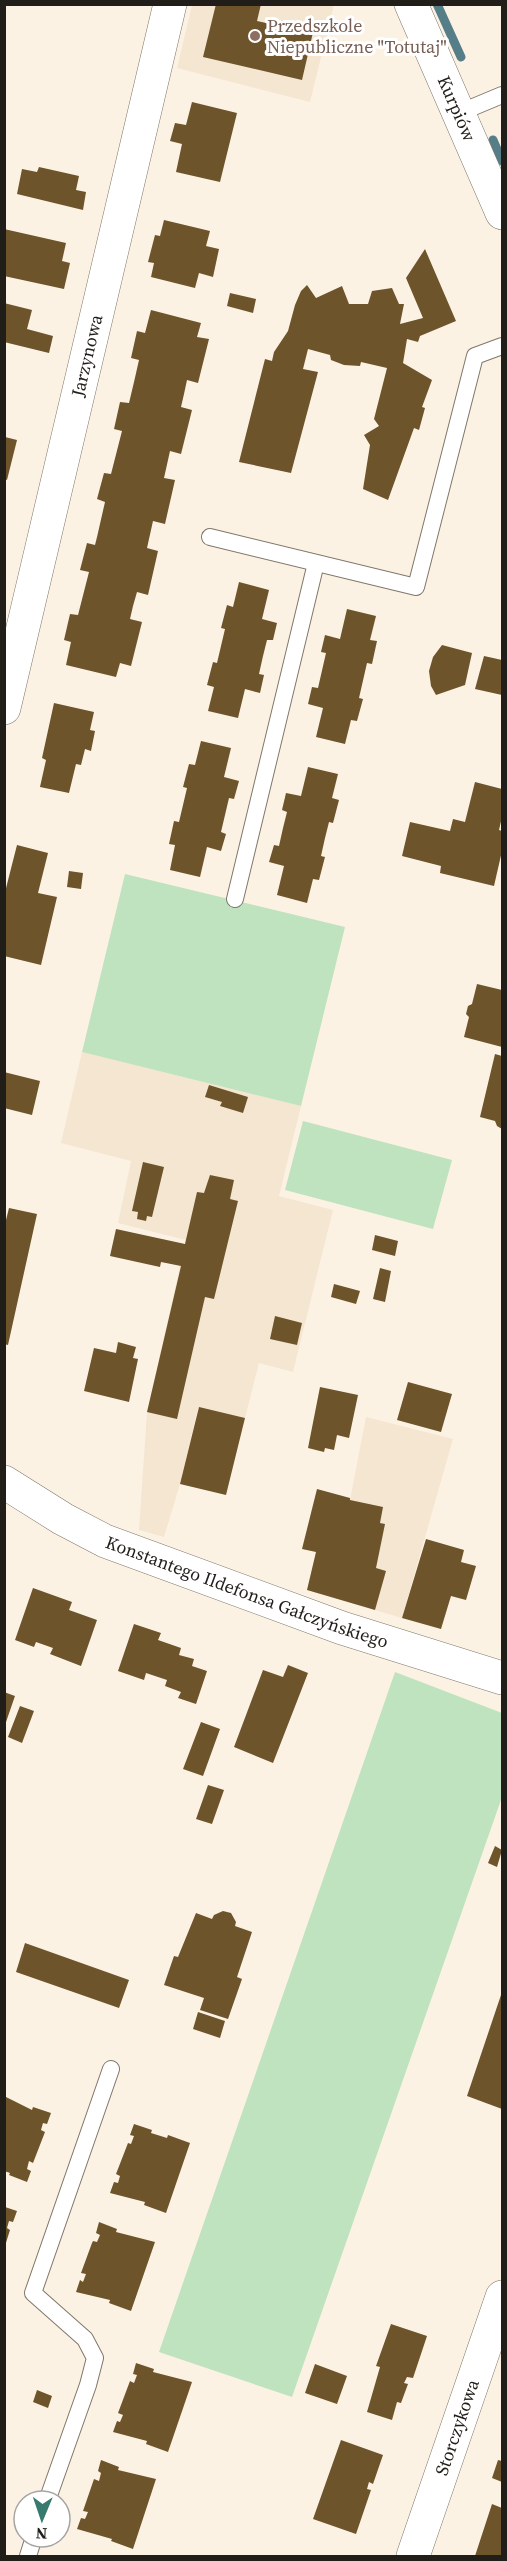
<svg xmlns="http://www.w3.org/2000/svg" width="507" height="2561" font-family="'Source Serif 4',serif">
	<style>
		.built { fill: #f4e6d1 }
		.green { fill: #bfe3be }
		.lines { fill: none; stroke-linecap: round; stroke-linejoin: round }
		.stream { stroke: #567e88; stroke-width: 9 }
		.building { fill: #6d542b }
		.lane-casing { stroke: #7f776a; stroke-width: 18 }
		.street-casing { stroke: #7f776a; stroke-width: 34 }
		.secondary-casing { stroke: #7f776a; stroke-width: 34 }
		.lane { stroke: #fff; stroke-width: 16 }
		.street { stroke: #fff; stroke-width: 33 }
		.secondary { stroke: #fff; stroke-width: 33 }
		.education-dot { fill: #8d6e63; stroke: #fff; stroke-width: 2 }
		.labels { text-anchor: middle; stroke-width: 6; stroke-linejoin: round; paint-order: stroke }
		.education-label { font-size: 18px; fill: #785e54; stroke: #fff; text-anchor: start }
		.street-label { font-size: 18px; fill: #211e19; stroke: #fff }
	</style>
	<rect width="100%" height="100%" fill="#fcf2e4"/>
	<!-- built -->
	<path class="built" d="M 192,5 L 334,5 L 310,102 L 177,68 Z
		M 82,1052 L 301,1106 L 279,1196 L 333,1210 L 293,1372 L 259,1363 L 245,1418 L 198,1408 L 180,1484 L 164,1537 L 139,1530 L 147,1412 L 186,1240 L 118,1223 L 131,1161 L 61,1143 Z
		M 366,1417 L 453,1439 L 402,1618 L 307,1590 L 316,1552 L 350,1500 Z"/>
	<!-- green -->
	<path class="green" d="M 125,874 L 345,927 L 301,1106 L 82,1052 Z
		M 303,1121 L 452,1160 L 433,1229 L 285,1190 Z
		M 395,1672 L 502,1713 L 502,1797 L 292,2397 L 159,2352 Z"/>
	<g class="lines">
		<!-- stream -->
		<path class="stream" d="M 437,4 L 461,57
			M 493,140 L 502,161"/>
	</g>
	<!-- building -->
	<path class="building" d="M 216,4 L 261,4 L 257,21 L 280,26 L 281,20 L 314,28 L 302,80 L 203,57 Z
		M 192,102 L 237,113 L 220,182 L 176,172 L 182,144 L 170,141 L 175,123 L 186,125 Z
		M 39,167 L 79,176 L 76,190 L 86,192 L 83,210 L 17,194 L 22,169 L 37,172 Z
		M 164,220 L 210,231 L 206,246 L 219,249 L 213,277 L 199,273 L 195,288 L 151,277 L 154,263 L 148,262 L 155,235 L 160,236 Z
		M 4,229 L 66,243 L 62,261 L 70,263 L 64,289 L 4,276 Z
		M 425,249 L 456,321 L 420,336 L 418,342 L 407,339 L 403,363 L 432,380 L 422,407 L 425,408 L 419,430 L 414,428 L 388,500 L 363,489 L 370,445 L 364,435 L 379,426 L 374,419 L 387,368 L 361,362 L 360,366 L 344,365 L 331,360 L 330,355 L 308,349 L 303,369 L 318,372 L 291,473 L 239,462 L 265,359 L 272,361 L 274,352 L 288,331 L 295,305 L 301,291 L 307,285 L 316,298 L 342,286 L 349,304 L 368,304 L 372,291 L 392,288 L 399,304 L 404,304 L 400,324 L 423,318 L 406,278 Z
		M 230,293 L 256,299 L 253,313 L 227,306 Z
		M 4,303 L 32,310 L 27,329 L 53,336 L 49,353 L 4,342 Z
		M 151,310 L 201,323 L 197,337 L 209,339 L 198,383 L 187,380 L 184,394 L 181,407 L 192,410 L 181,454 L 170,451 L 164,478 L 175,480 L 165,524 L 153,521 L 147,548 L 158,551 L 148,595 L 137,592 L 133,606 L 130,619 L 142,622 L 131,666 L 120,663 L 116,677 L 66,665 L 71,642 L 64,640 L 70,614 L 78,615 L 89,572 L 80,570 L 87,543 L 95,545 L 97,537 L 105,502 L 97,499 L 104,473 L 111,474 L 122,431 L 114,429 L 120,402 L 129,403 L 134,382 L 139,360 L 131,358 L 137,331 L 145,333 Z
		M 5,437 L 17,440 L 7,480 L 5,479 Z
		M 239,582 L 269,590 L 262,619 L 277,623 L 273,640 L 267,640 L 263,656 L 259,674 L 264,675 L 260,693 L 245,689 L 238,718 L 208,711 L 214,687 L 207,685 L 213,662 L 217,663 L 225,629 L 221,628 L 227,605 L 233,607 Z
		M 347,609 L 376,616 L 370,640 L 377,641 L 372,664 L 367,663 L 359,698 L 363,699 L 357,721 L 351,720 L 345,744 L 316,737 L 323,708 L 308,704 L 312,687 L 318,688 L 326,653 L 321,652 L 325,635 L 340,639 Z
		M 442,645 L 472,653 L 465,685 L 436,695 L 431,686 L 429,671 L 433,657 Z
		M 484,656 L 502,660 L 502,695 L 475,689 Z
		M 54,703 L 94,712 L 90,730 L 95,731 L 91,751 L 85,749 L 81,765 L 76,764 L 69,793 L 40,787 L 46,760 L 42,758 Z
		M 201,741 L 231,748 L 224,777 L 239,781 L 234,799 L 229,798 L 221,832 L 226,834 L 221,851 L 207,847 L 200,877 L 170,870 L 175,845 L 169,844 L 174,821 L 179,822 L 187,788 L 183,787 L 189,764 L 195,765 Z
		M 308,767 L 338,774 L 332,798 L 339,800 L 333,823 L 329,822 L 325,838 L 321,856 L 325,857 L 319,880 L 313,879 L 307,903 L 277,895 L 284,866 L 269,862 L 274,845 L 279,846 L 283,828 L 287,812 L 282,810 L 286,793 L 301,796 Z
		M 475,782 L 502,789 L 502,817 L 499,830 L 502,831 L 502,851 L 494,886 L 440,873 L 441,866 L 402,856 L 410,822 L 450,831 L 453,819 L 465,822 Z
		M 17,845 L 48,853 L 38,893 L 57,897 L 41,965 L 4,956 L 4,896 Z
		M 69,871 L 83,873 L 81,889 L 67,887 Z
		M 477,984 L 502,990 L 502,1047 L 464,1037 L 469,1017 L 466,1014 L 468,1006 L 472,1004 Z
		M 495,1054 L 502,1056 L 502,1129 L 497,1126 L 495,1121 L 480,1117 Z
		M 4,1072 L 40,1081 L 32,1115 L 4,1108 Z
		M 209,1085 L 248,1097 L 243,1113 L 220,1106 L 222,1102 L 205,1097 Z
		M 143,1162 L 164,1167 L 152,1217 L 147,1216 L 146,1221 L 137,1219 L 138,1212 L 132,1211 Z
		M 210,1175 L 234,1180 L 230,1199 L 238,1201 L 214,1299 L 205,1297 L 177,1419 L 147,1412 L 181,1266 L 161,1262 L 160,1267 L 110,1256 L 116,1229 L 185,1244 L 197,1192 L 204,1193 Z
		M 9,1208 L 37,1214 L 8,1345 L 4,1344 L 4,1228 Z
		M 375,1235 L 398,1241 L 395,1256 L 372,1250 Z
		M 380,1268 L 391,1271 L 385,1302 L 373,1299 Z
		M 334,1284 L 360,1291 L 356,1304 L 331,1297 Z
		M 275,1316 L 302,1323 L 297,1345 L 270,1339 Z
		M 118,1342 L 136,1347 L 133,1358 L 138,1359 L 129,1402 L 84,1391 L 94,1348 L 116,1353 Z
		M 408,1382 L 452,1394 L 441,1432 L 397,1420 Z
		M 320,1387 L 358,1395 L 349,1438 L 337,1435 L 334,1450 L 325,1448 L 324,1452 L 308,1448 Z
		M 199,1407 L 245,1418 L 226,1495 L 180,1484 Z
		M 317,1489 L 350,1498 L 350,1500 L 383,1507 L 380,1523 L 385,1524 L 376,1568 L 386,1571 L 375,1610 L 307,1590 L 316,1552 L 302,1549 Z
		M 426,1539 L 464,1550 L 461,1562 L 476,1566 L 466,1600 L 451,1596 L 441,1629 L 402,1618 Z
		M 33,1588 L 72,1602 L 69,1610 L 97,1620 L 81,1666 L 50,1654 L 53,1648 L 36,1642 L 34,1647 L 15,1640 Z
		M 134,1624 L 161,1633 L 158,1640 L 181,1648 L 179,1655 L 194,1659 L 192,1666 L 207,1671 L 196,1704 L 178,1698 L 181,1692 L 165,1686 L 167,1680 L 146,1673 L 144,1680 L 118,1671 Z
		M 288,1665 L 308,1673 L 273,1763 L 234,1747 L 263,1670 L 283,1677 Z
		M 4,1692 L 15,1696 L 5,1725 L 4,1725 Z
		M 20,1706 L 34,1711 L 22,1743 L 8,1737 Z
		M 201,1722 L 220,1729 L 203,1776 L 183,1769 Z
		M 208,1785 L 224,1790 L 212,1824 L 196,1819 Z
		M 495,1846 L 502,1850 L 497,1867 L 488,1863 Z
		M 223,1911 L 231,1913 L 236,1922 L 235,1926 L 252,1932 L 237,1977 L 242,1979 L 228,2019 L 200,2010 L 204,1998 L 164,1985 L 174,1956 L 178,1957 L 196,1913 L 212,1919 L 214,1915 Z
		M 25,1943 L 129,1980 L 119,2008 L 16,1972 Z
		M 502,1992 L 502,2109 L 467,2096 Z
		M 198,2012 L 225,2021 L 220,2038 L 193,2029 Z
		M 4,2096 L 32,2110 L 33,2107 L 51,2113 L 47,2124 L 43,2123 L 41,2130 L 45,2132 L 33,2163 L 29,2161 L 27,2169 L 31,2171 L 27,2182 L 9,2175 L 10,2173 L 4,2171 Z
		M 134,2124 L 152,2130 L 151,2133 L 167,2138 L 168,2135 L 190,2143 L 166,2213 L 144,2205 L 145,2202 L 110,2193 L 114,2182 L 118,2183 L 120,2176 L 116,2174 L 128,2143 L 131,2144 L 134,2136 L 130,2135 Z
		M 5,2207 L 17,2211 L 13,2222 L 9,2221 L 7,2228 L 10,2230 L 5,2246 Z
		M 99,2222 L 117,2229 L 116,2232 L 155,2242 L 131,2311 L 109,2303 L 110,2300 L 76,2292 L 80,2280 L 83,2282 L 86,2274 L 81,2273 L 92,2243 L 93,2241 L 97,2242 L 100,2235 L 96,2233 Z
		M 391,2324 L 427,2336 L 413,2378 L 407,2377 L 404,2383 L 408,2384 L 401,2403 L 397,2402 L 392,2420 L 367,2412 L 380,2367 L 376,2366 Z
		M 136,2363 L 154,2369 L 153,2372 L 192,2382 L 168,2452 L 146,2444 L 147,2441 L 113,2432 L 117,2421 L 120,2422 L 123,2415 L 118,2413 L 130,2381 L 134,2383 L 137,2375 L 133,2374 Z
		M 315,2364 L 347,2376 L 337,2404 L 305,2393 Z
		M 37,2390 L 52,2396 L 48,2408 L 33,2402 Z
		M 341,2440 L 383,2455 L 373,2484 L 369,2482 L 367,2489 L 371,2490 L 356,2534 L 313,2519 Z
		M 101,2460 L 119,2467 L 118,2470 L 156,2479 L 133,2549 L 111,2541 L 112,2539 L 77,2529 L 81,2518 L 85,2519 L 88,2512 L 83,2511 L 94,2479 L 99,2481 L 101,2473 L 98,2471 Z
		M 498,2460 L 502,2461 L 502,2482 L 492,2478 Z
		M 492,2504 L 502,2508 L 502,2556 L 475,2556 Z"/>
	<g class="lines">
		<defs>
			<path id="lane" d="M 459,113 L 502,95
				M 210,537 L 416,587 L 475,356 L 502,346
				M 235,899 L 316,563
				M 47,2501 L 88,2385 L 95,2358 L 85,2339 L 33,2293 L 111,2069
				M 28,2556 L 34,2537"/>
			<g id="street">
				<path id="s1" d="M 4,708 L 170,4"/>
				<path id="s2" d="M 4,1482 L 63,1519 L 105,1541 L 342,1628 L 502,1678"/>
				<path id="s3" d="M 413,2556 L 502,2297"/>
			</g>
			<g id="secondary">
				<path id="s4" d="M 411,4 L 502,213"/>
			</g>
		</defs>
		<!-- lane casing -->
		<use href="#lane" class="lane-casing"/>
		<!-- street casing -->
		<use href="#street" class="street-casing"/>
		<!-- secondary casing -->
		<use href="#secondary" class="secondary-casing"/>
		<!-- lane -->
		<use href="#lane" class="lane"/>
		<!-- street -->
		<use href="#street" class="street"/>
		<!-- secondary -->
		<use href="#secondary" class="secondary"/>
	</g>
	<!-- markers -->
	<circle class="education-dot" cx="255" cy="36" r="6"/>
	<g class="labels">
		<!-- education labels -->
		<g class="education-label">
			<text x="267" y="32">Przedszkole<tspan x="267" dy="21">Niepubliczne "Totutaj"</tspan></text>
		</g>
		<!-- street labels -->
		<g class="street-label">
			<text dy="6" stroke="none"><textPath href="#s4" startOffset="114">Kurpiów</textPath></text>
			<text dy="6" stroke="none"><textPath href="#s1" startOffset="362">Jarzynowa</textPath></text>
			<text dy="6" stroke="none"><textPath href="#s2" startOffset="268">Konstantego Ildefonsa Gałczyńskiego</textPath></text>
			<text dy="6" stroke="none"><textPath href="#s3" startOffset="136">Storczykowa</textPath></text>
		</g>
	</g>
	<!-- border -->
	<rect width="507" height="2561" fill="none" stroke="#211e19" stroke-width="12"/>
	<!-- north arrow -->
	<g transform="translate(42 2519) rotate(182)"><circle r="28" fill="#ffffff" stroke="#a6a5a3" stroke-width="1.5"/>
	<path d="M0-4.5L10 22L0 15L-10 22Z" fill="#377b6e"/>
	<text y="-9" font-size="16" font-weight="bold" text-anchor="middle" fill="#211e19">N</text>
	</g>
</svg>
